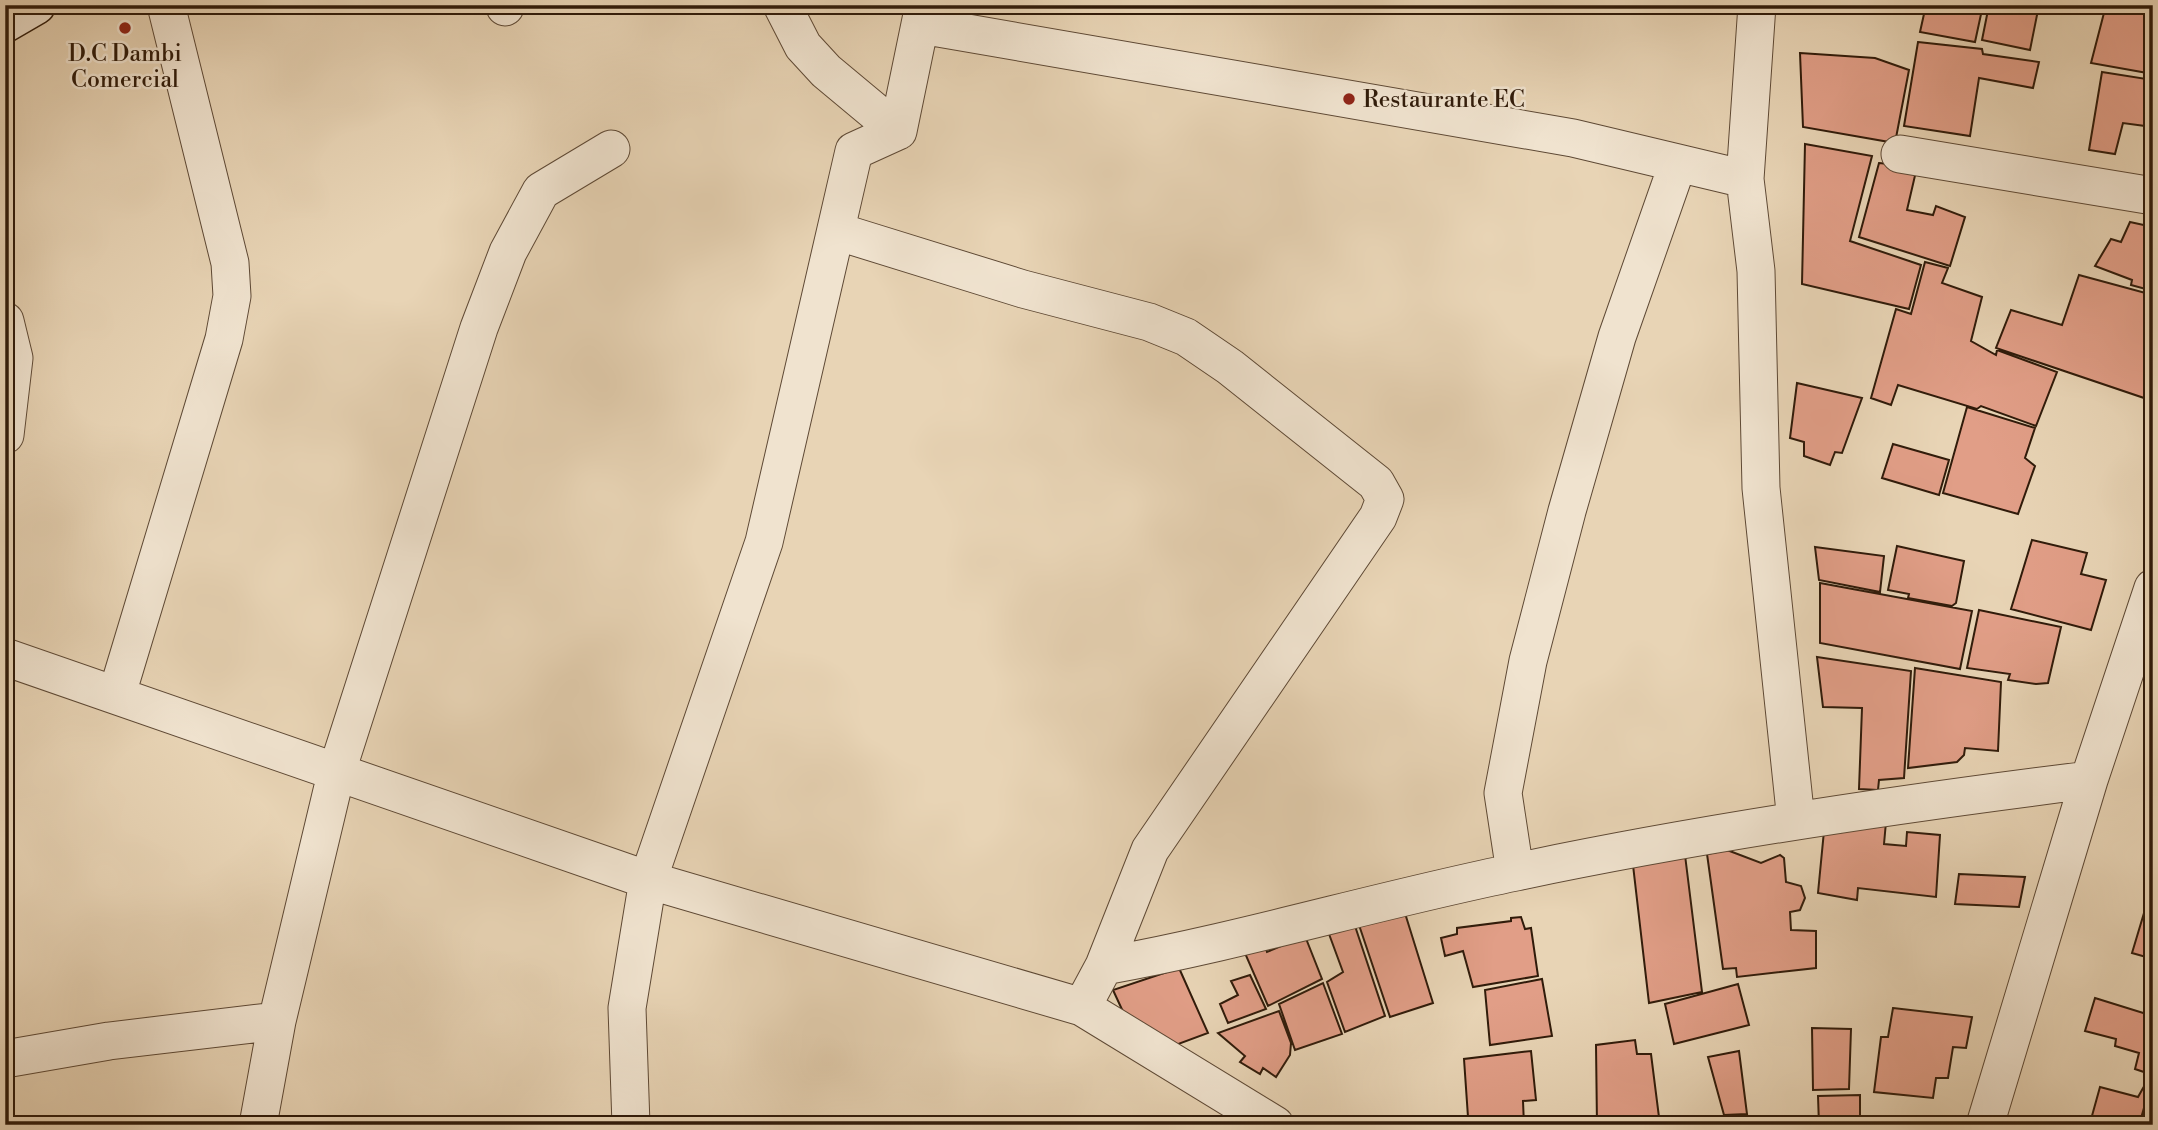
<svg xmlns="http://www.w3.org/2000/svg" width="2158" height="1130" font-family="'Libre Bodoni',serif">
	<style>
		.building { fill: #e19e87; stroke: #301b0a; stroke-width: 2 }
		.lines { fill: none; stroke-linecap: round; stroke-linejoin: round }
		.minor-casing { stroke: #5e4935; stroke-width: 39 }
		.secondary-casing { stroke: #301b0a; stroke-width: 41 }
		.minor { stroke: #f0e3cf; stroke-width: 37 }
		.secondary { stroke: #f0e3cf; stroke-width: 38 }
		.poi-dot { fill: #8f2418; stroke: #f0e3cf; stroke-width: 2.5 }
		.labels { text-anchor: middle; stroke-width: 5; stroke-linejoin: round; paint-order: stroke }
		.poi-label { font-size: 23px; fill: #301b0a; stroke: #f0e3cf }
	</style>
	<rect width="100%" height="100%" fill="#e8d4b5"/>
	<filter id="stains"><feTurbulence type="fractalNoise" baseFrequency=".00286" numOctaves="4"/><feColorMatrix values="0 0 0 0 .2 0 0 0 0 .09 0 0 0 0 .02 0 0 0 .5 -.17"/></filter>
	<radialGradient id="worn" r=".72"><stop offset=".6" stop-color="#630" stop-opacity="0"/><stop offset="1" stop-color="#630" stop-opacity=".3"/></radialGradient>
	<!-- building -->
	<path class="building" d="M 1926,5 L 1983,5 L 1975,42 L 1920,32 Z
		M 1989,5 L 2039,5 L 2030,50 L 1982,40 Z
		M 2136,5 L 2153,5 L 2153,74 L 2091,63 L 2105,9 L 2134,11 Z
		M 1918,42 L 1982,49 L 1983,54 L 2039,62 L 2033,88 L 1979,78 L 1970,136 L 1904,126 Z
		M 1800,53 L 1875,58 L 1909,70 L 1895,143 L 1803,127 Z
		M 2102,72 L 2153,80 L 2153,127 L 2123,123 L 2115,154 L 2089,150 Z
		M 1805,144 L 1872,156 L 1850,241 L 1921,265 L 1909,309 L 1802,284 Z
		M 1879,163 L 1917,167 L 1907,210 L 1933,215 L 1936,206 L 1965,217 L 1950,266 L 1859,237 Z
		M 2130,222 L 2153,227 L 2153,291 L 2131,285 L 2132,280 L 2095,266 L 2111,239 L 2121,242 Z
		M 1925,262 L 1948,268 L 1942,283 L 1982,297 L 1971,341 L 1996,355 L 1997,350 L 2057,372 L 2036,426 L 1981,406 L 1977,409 L 1898,385 L 1891,405 L 1871,398 L 1896,309 L 1911,314 Z
		M 2079,275 L 2153,295 L 2153,401 L 1996,348 L 2011,310 L 2062,325 Z
		M 1797,383 L 1862,398 L 1842,453 L 1835,452 L 1830,465 L 1804,456 L 1804,442 L 1790,438 Z
		M 1967,407 L 2035,428 L 2025,458 L 2035,466 L 2018,514 L 1943,493 Z
		M 1893,444 L 1949,460 L 1939,495 L 1882,478 Z
		M 2032,540 L 2087,553 L 2081,574 L 2106,580 L 2091,630 L 2011,609 Z
		M 1897,546 L 1964,561 L 1956,603 L 1952,606 L 1908,598 L 1909,594 L 1888,590 Z
		M 1815,547 L 1884,556 L 1880,592 L 1819,580 Z
		M 1820,583 L 1972,611 L 1960,669 L 1820,643 Z
		M 1979,610 L 2061,627 L 2048,683 L 2036,684 L 2008,680 L 2010,674 L 1967,668 Z
		M 1817,657 L 1911,671 L 1904,778 L 1879,780 L 1878,790 L 1859,789 L 1862,708 L 1823,707 Z
		M 1915,668 L 2001,682 L 1998,751 L 1965,748 L 1964,755 L 1957,762 L 1908,768 Z
		M 1886,822 L 1884,844 L 1906,846 L 1907,832 L 1940,835 L 1936,897 L 1858,888 L 1857,900 L 1818,893 L 1824,831 Z
		M 1727,850 L 1761,863 L 1780,855 L 1784,858 L 1786,882 L 1801,886 L 1805,898 L 1800,910 L 1790,912 L 1791,930 L 1816,931 L 1816,968 L 1737,977 L 1736,968 L 1723,969 L 1707,854 Z
		M 1685,855 L 1702,992 L 1649,1003 L 1633,865 Z
		M 1959,874 L 2025,877 L 2019,907 L 1955,904 Z
		M 2153,883 L 2153,959 L 2132,953 Z
		M 1404,910 L 1433,1003 L 1390,1017 L 1359,925 Z
		M 1521,917 L 1525,929 L 1531,928 L 1538,976 L 1473,987 L 1463,951 L 1445,956 L 1441,938 L 1457,934 L 1457,928 L 1511,921 L 1511,918 Z
		M 1355,926 L 1385,1016 L 1345,1032 L 1327,982 L 1343,972 L 1329,934 Z
		M 1305,936 L 1322,979 L 1268,1006 L 1244,951 L 1265,945 L 1267,952 Z
		M 1179,968 L 1208,1033 L 1173,1046 L 1125,1016 L 1113,990 Z
		M 1250,975 L 1266,1009 L 1228,1023 L 1220,1004 L 1238,995 L 1231,981 Z
		M 1542,979 L 1552,1036 L 1490,1045 L 1485,990 Z
		M 1323,983 L 1342,1034 L 1295,1050 L 1279,1004 Z
		M 1738,984 L 1749,1025 L 1674,1044 L 1665,1004 Z
		M 2095,998 L 2153,1016 L 2153,1075 L 2135,1069 L 2139,1053 L 2115,1046 L 2116,1039 L 2085,1031 Z
		M 1893,1008 L 1972,1017 L 1966,1048 L 1953,1047 L 1948,1078 L 1936,1078 L 1933,1098 L 1874,1092 L 1881,1037 L 1888,1037 Z
		M 1279,1011 L 1291,1043 L 1290,1055 L 1276,1077 L 1263,1068 L 1260,1074 L 1240,1062 L 1245,1056 L 1218,1033 Z
		M 1812,1028 L 1851,1029 L 1849,1089 L 1813,1090 Z
		M 1635,1040 L 1637,1054 L 1651,1054 L 1660,1125 L 1597,1125 L 1596,1045 Z
		M 1531,1051 L 1536,1100 L 1523,1101 L 1524,1125 L 1503,1125 L 1468,1117 L 1464,1059 Z
		M 1739,1051 L 1747,1114 L 1724,1115 L 1708,1057 Z
		M 2147,1081 L 2153,1082 L 2153,1103 L 2146,1101 L 2139,1125 L 2090,1123 L 2100,1087 L 2138,1097 Z
		M 1860,1095 L 1860,1125 L 1819,1125 L 1818,1096 Z"/>
	<g class="lines">
		<defs>
			<path id="minor" d="M 505,5 L 505,7
				M 782,5 L 803,46 L 826,71 L 898,131
				M 1757,5 L 1745,179 L 1756,271 L 1761,488 L 1796,821
				M 921,25 L 1573,138 L 1745,179
				M 1900,154 L 2153,196
				M 836,231 L 1023,289 L 1149,322 L 1186,337 L 1230,367 L 1376,483 L 1385,499 L 1378,517 L 1150,850 L 1104,966 L 1082,1007
				M 5,321 L 14,358 L 5,435
				M 5,657 L 648,880 L 1082,1007 L 1275,1125
				M 117,694 L 224,339 L 232,296 L 230,263 L 166,5
				M 1515,872 L 1503,793 L 1528,661 L 1567,511 L 1617,337 L 1678,163
				M 1104,966 C 1243,941 1378,900 1516,872 C 1705,832 1897,804 2089,780
				M 5,1059 L 109,1041 L 277,1021
				M 258,1125 L 277,1021 L 336,774 L 479,328 L 508,252 L 541,191 L 611,149
				M 631,1125 L 627,1008 L 648,880 L 764,542 L 854,151 L 898,131 L 924,5
				M 1985,1125 L 2089,780 L 2153,588"/>
			<path id="secondary" d="M 5,23 L 36,5"/>
		</defs>
		<!-- minor casing -->
		<use href="#minor" class="minor-casing"/>
		<!-- secondary casing -->
		<use href="#secondary" class="secondary-casing"/>
		<!-- minor -->
		<use href="#minor" class="minor"/>
		<!-- secondary -->
		<use href="#secondary" class="secondary"/>
	</g>
	<!-- markers -->
	<g class="poi-dot">
		<circle cx="125" cy="28" r="7"/>
		<circle cx="1349" cy="99" r="7"/>
	</g>
	<g class="labels">
		<!-- poi labels -->
		<g class="poi-label">
			<text x="125" y="61">D.C Dambi<tspan x="125" dy="26">Comercial</tspan></text>
			<text x="1363" y="107" text-anchor="start">Restaurante EC</text>
		</g>
	</g>
	<!-- margin -->
	<rect width="2158" height="1130" fill="none" stroke="#e8d4b5" stroke-width="28"/>
	<rect x="7" y="7" width="2144" height="1116" fill="none" stroke="#301b0a" stroke-width="3.5"/>
	<rect x="14" y="14" width="2130" height="1102" fill="none" stroke="#301b0a" stroke-width="2"/>
	<rect width="100%" height="100%" filter="url(#stains)"/>
	<rect width="100%" height="100%" fill="url(#worn)"/>
</svg>
